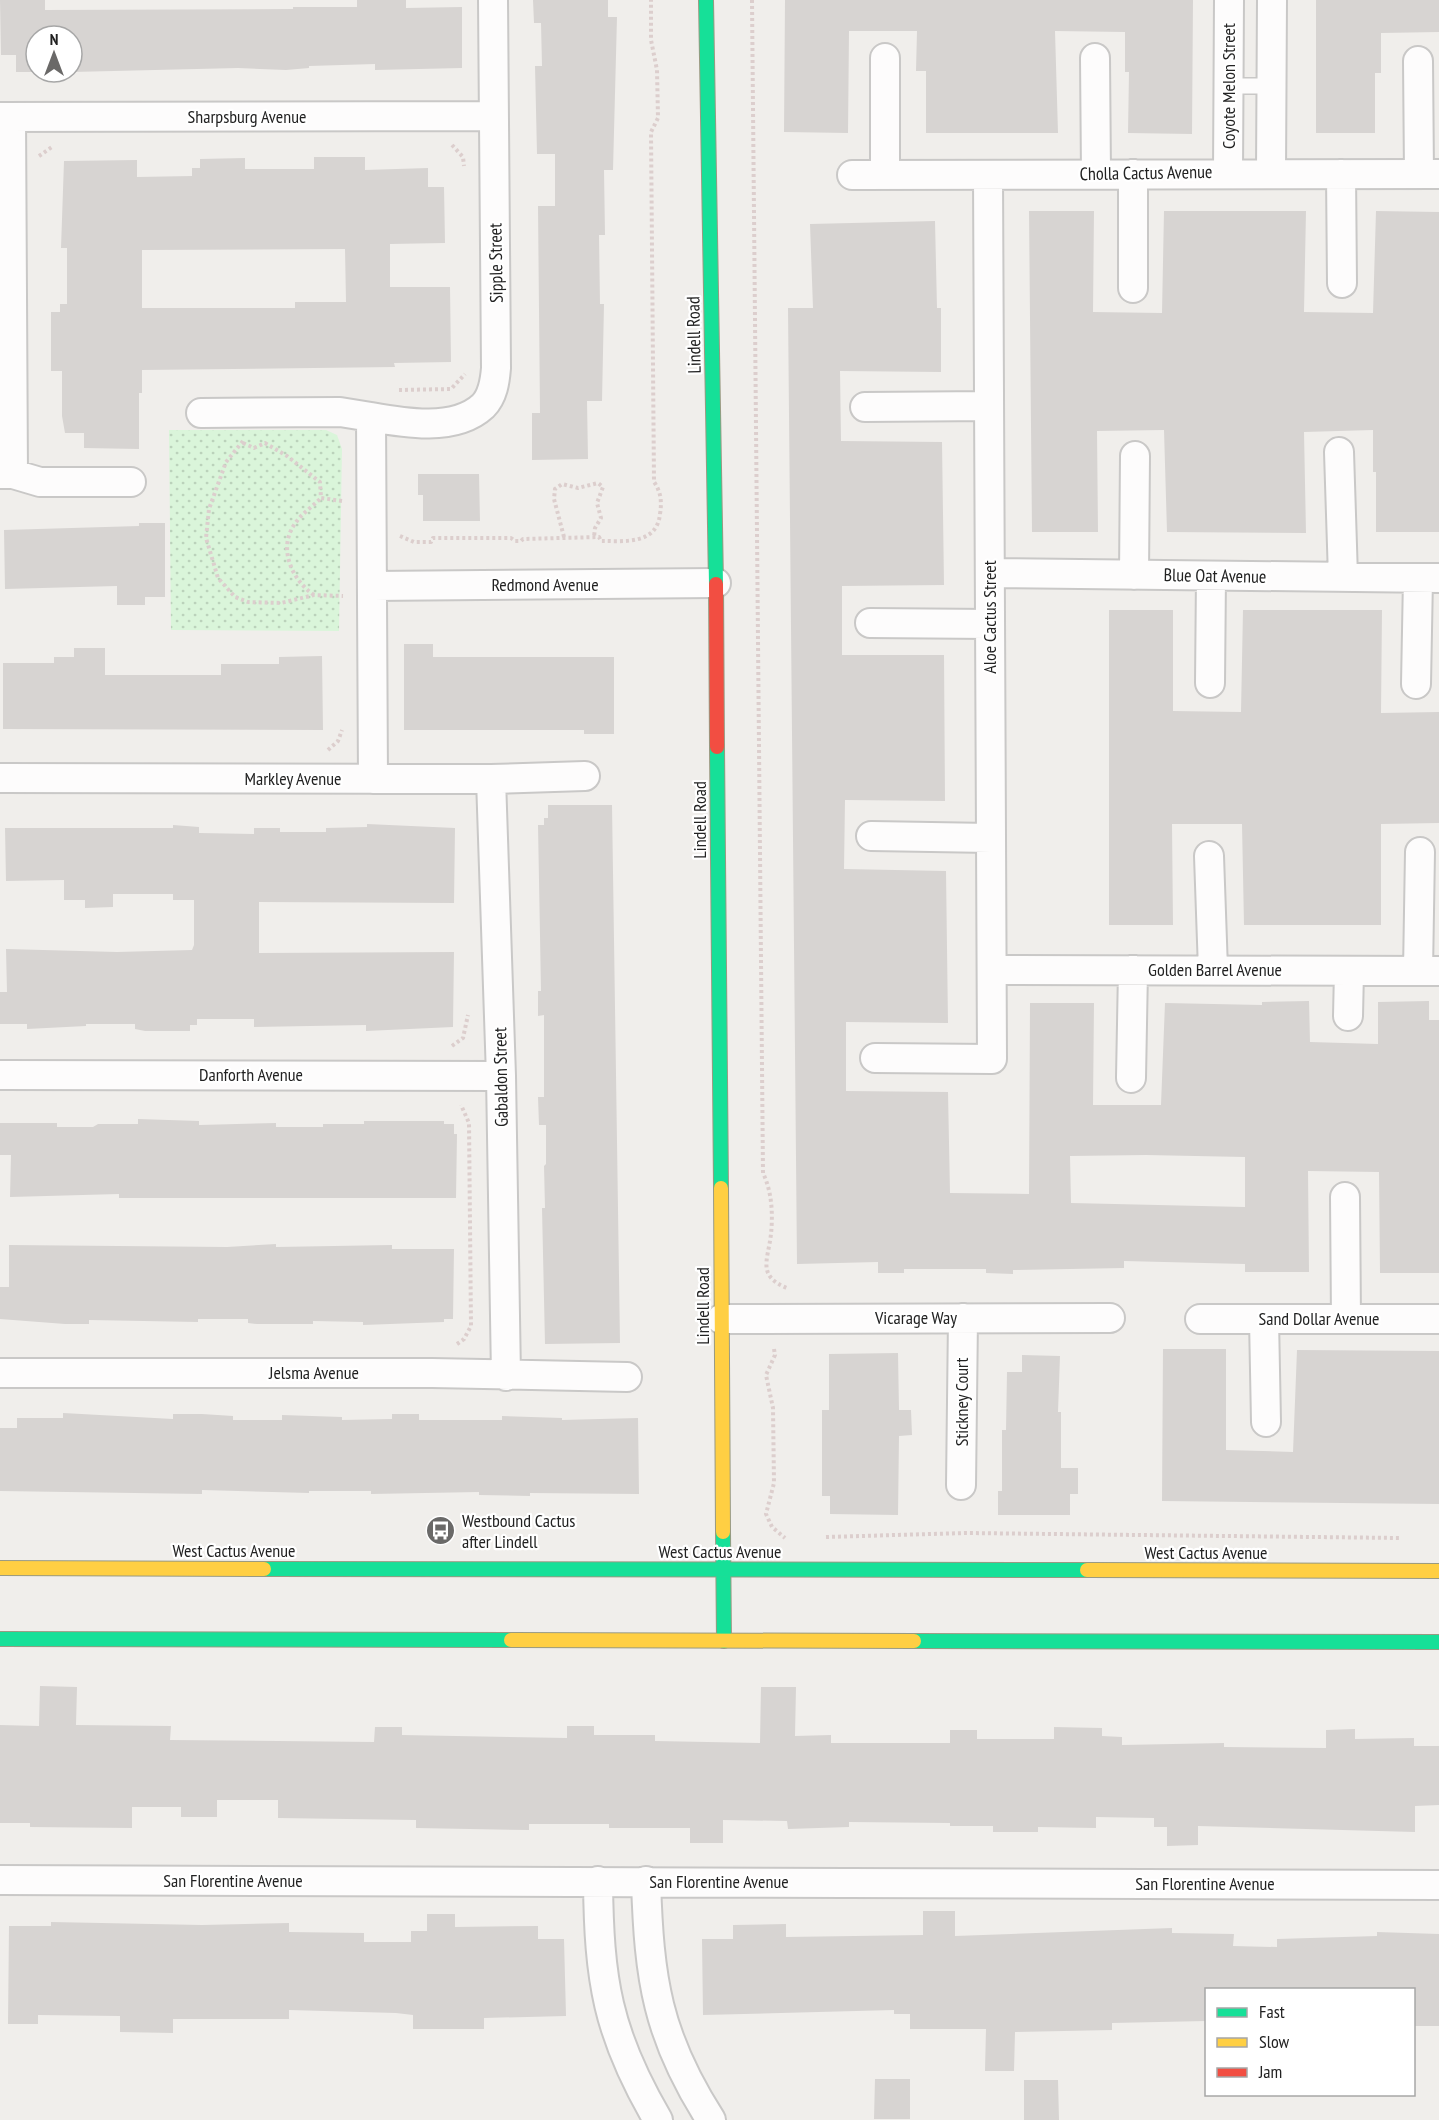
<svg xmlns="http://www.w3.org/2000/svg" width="1439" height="2120" font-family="'PT Sans Narrow',sans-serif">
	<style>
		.park { fill: url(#park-dots) }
		.building { fill: #d7d4d2; fill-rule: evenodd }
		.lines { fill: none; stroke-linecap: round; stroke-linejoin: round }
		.lane-casing { stroke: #c9c8c7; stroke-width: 18 }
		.street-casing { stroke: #c9c8c7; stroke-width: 32 }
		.fast-casing { stroke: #999a82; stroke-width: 16 }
		.slow-casing { stroke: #999a82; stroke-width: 16 }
		.jam-casing { stroke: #999a82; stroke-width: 16 }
		.path { stroke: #dccecd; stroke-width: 4; stroke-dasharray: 3 3; stroke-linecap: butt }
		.lane { stroke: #fdfcfc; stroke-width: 15 }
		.street { stroke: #fdfcfc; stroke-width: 28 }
		.fast { stroke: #16e098; stroke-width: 14 }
		.slow { stroke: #ffcf43; stroke-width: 14 }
		.jam { stroke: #f24e42; stroke-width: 14 }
		.labels { text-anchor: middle; stroke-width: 4.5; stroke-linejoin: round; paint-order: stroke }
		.street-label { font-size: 18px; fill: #222; stroke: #fff }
		.poi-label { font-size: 18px; fill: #222; stroke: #fff; text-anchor: start }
	</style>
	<defs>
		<pattern id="park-dots" width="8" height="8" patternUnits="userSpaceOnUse" patternTransform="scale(1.5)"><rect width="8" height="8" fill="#daf5da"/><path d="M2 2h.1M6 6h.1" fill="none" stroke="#bbd2bb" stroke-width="1.8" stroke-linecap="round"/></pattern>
	</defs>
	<rect width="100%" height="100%" fill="#f0eeeb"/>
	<!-- park -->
	<path class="park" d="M 169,430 L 326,430 L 337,435 L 342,449 L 339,631 L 171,630 Z"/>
	<!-- building -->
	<path class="building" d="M 0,0 L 45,0 L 45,10 L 293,9 L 293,7 L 357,7 L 357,0 L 406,0 L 406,8 L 462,7 L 462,68 L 375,70 L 375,64 L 309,66 L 309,68 L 286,70 L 238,68 L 72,72 L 72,36 L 36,36 L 36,72 L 16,72 L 16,55 L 1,55 Z
		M 533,0 L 608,0 L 608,17 L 617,17 L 613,170 L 604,170 L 605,235 L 599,235 L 600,304 L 604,304 L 602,401 L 587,401 L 588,459 L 532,460 L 532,413 L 540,413 L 538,206 L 555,206 L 555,154 L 537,154 L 535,66 L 542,66 L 541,23 L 534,23 Z
		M 785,0 L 1193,0 L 1192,134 L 1128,133 L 1129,72 L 1125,72 L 1125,32 L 1055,31 L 1058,133 L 926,133 L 926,71 L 916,71 L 917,31 L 849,31 L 848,133 L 784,132 Z
		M 1316,0 L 1439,0 L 1439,32 L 1381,33 L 1381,73 L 1375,73 L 1375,133 L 1316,133 Z
		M 314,157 L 365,157 L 365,170 L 428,168 L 428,187 L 444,187 L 445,243 L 390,244 L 390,287 L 450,287 L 451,362 L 394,363 L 395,367 L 142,370 L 142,393 L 139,393 L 139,449 L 84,448 L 84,433 L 65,433 L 62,416 L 62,371 L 51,371 L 51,312 L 60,312 L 60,304 L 67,304 L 67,248 L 61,248 L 64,161 L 137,160 L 137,177 L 192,176 L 192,168 L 200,168 L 200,159 L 245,158 L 245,169 L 314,169 ZM 345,249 L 346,302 L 295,302 L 295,308 L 142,308 L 142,250 Z
		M 1029,211 L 1094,211 L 1093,312 L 1162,313 L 1164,211 L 1306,211 L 1304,312 L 1373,313 L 1376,211 L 1439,212 L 1439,532 L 1376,532 L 1376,472 L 1373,472 L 1373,430 L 1304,432 L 1306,533 L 1167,532 L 1164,430 L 1097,431 L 1098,532 L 1032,532 Z
		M 935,221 L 937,308 L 941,308 L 941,372 L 840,371 L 841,441 L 942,442 L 944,585 L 842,586 L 842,655 L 944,655 L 945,801 L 845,800 L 844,869 L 946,871 L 948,1023 L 846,1022 L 846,1091 L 948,1092 L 950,1193 L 1029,1194 L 1030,1003 L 1094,1003 L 1093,1105 L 1161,1105 L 1165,1003 L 1262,1005 L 1262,1002 L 1309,1001 L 1310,1042 L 1378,1044 L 1378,1002 L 1429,1001 L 1429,1020 L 1439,1020 L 1439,1273 L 1380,1273 L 1379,1172 L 1308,1171 L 1309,1272 L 1245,1272 L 1245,1264 L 1124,1261 L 1124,1268 L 1013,1270 L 1013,1274 L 986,1273 L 986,1269 L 904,1269 L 904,1273 L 878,1273 L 878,1262 L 797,1264 L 788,308 L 813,308 L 810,224 ZM 1146,1155 L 1245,1157 L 1245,1207 L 1071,1203 L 1070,1156 Z
		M 418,474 L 479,474 L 480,521 L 423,521 L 423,495 L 418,495 Z
		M 139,523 L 165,523 L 165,597 L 145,597 L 145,605 L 117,605 L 117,586 L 5,589 L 4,530 L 139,526 Z
		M 1109,610 L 1173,610 L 1173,711 L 1241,712 L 1243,610 L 1382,610 L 1381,713 L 1439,712 L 1439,823 L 1381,824 L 1381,925 L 1244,925 L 1242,824 L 1172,824 L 1173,925 L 1109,925 Z
		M 404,644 L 433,644 L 433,657 L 614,657 L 614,734 L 584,734 L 584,730 L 404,730 Z
		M 74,648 L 105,648 L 105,675 L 221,675 L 221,664 L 279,664 L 279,657 L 322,656 L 323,730 L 3,729 L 3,663 L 54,663 L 54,657 L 74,657 Z
		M 548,805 L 612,805 L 620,1343 L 545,1344 L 542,1208 L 545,1208 L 544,1166 L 546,1164 L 546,1125 L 539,1125 L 538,1097 L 544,1097 L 544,1015 L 538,1016 L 538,991 L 541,991 L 538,825 L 544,825 L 544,818 L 548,818 Z
		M 367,824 L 455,828 L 454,903 L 259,902 L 259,953 L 454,952 L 453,1027 L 366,1031 L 366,1025 L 254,1027 L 254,1019 L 197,1019 L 197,1025 L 190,1025 L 190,1031 L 145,1031 L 135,1029 L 135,1024 L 86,1024 L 86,1026 L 27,1029 L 27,1024 L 0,1024 L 0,992 L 7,992 L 6,949 L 117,952 L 192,950 L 194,945 L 194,900 L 173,900 L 173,894 L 113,894 L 113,907 L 85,908 L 85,900 L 64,900 L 64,880 L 6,881 L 5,828 L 173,828 L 173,825 L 199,827 L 199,833 L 254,834 L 254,828 L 280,828 L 280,832 L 326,832 L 326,828 L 367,827 Z
		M 138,1119 L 199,1121 L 199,1125 L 276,1123 L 276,1127 L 323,1127 L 323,1124 L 364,1124 L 364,1121 L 444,1121 L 444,1124 L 454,1124 L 454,1134 L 457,1134 L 456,1198 L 119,1198 L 119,1194 L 10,1197 L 11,1155 L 0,1155 L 0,1123 L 57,1123 L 57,1127 L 93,1127 L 98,1124 L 138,1124 Z
		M 276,1244 L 276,1247 L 392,1245 L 392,1249 L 454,1249 L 453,1319 L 444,1319 L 444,1322 L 363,1325 L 363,1322 L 313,1321 L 313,1324 L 257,1324 L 248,1323 L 248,1319 L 198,1319 L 198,1322 L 89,1320 L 89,1324 L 65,1324 L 0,1319 L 0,1287 L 9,1287 L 9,1245 L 227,1247 Z
		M 1163,1349 L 1226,1349 L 1226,1450 L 1293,1452 L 1297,1350 L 1439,1351 L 1439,1504 L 1162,1501 Z
		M 898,1353 L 899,1410 L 911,1410 L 912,1435 L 899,1436 L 898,1515 L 830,1514 L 830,1496 L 822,1496 L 822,1410 L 829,1410 L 829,1354 Z
		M 1022,1355 L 1060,1356 L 1058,1412 L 1061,1412 L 1061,1468 L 1078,1468 L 1078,1494 L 1070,1494 L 1070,1515 L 998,1515 L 998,1491 L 1002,1491 L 1002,1430 L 1006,1430 L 1007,1372 L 1022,1372 Z
		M 63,1413 L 173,1419 L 173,1414 L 202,1414 L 233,1416 L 233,1420 L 282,1420 L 282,1415 L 342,1417 L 342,1420 L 392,1419 L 392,1414 L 419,1414 L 419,1420 L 502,1420 L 502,1416 L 562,1418 L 562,1420 L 638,1418 L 639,1494 L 530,1493 L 530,1496 L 479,1495 L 479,1492 L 371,1494 L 371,1491 L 309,1491 L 309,1493 L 202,1490 L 202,1494 L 0,1491 L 0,1428 L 17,1428 L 17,1418 L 63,1418 Z
		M 40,1686 L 77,1687 L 76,1725 L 171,1726 L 170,1740 L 374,1742 L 375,1727 L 402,1727 L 402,1735 L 567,1738 L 567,1726 L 594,1726 L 594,1735 L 655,1735 L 655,1741 L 760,1743 L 761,1687 L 796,1687 L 795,1736 L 831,1735 L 831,1743 L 950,1743 L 950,1730 L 977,1730 L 977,1739 L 1054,1739 L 1054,1727 L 1102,1728 L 1102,1736 L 1122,1737 L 1122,1745 L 1224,1743 L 1224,1747 L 1326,1748 L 1326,1730 L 1355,1729 L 1355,1739 L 1414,1738 L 1414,1746 L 1439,1746 L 1439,1805 L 1415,1806 L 1415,1832 L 1198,1826 L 1198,1845 L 1167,1846 L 1167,1827 L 1154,1827 L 1154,1818 L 1096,1817 L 1096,1828 L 1038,1827 L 1038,1832 L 993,1832 L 993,1826 L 950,1826 L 950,1823 L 849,1822 L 849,1827 L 788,1829 L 787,1821 L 723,1820 L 723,1843 L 690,1843 L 690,1828 L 609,1828 L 609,1824 L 529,1824 L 529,1830 L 416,1828 L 416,1820 L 278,1818 L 278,1800 L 217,1800 L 217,1817 L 181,1817 L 181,1807 L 132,1807 L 132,1828 L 30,1827 L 30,1823 L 0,1823 L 0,1725 L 39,1726 Z
		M 923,1911 L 955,1911 L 955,1936 L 1172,1928 L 1172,1933 L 1234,1934 L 1233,1946 L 1277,1947 L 1277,1939 L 1377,1936 L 1377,1932 L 1439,1934 L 1439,2026 L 1413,2026 L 1413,1989 L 1206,1989 L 1206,2021 L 1112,2023 L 1112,2030 L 1015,2032 L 1014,2071 L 985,2071 L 986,2029 L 910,2029 L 910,2014 L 894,2014 L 894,2010 L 703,2015 L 702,1939 L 733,1939 L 733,1925 L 786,1924 L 786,1937 L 923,1935 Z
		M 427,1914 L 455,1914 L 455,1927 L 538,1926 L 538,1939 L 564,1939 L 566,2016 L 484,2018 L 484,2029 L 413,2029 L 413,2015 L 396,2013 L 289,2010 L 289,2019 L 173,2019 L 173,2033 L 120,2032 L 120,2016 L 38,2015 L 38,2024 L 8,2024 L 9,1926 L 51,1926 L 51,1922 L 202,1925 L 289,1923 L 289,1932 L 364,1933 L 364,1942 L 411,1942 L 411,1931 L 427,1931 Z
		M 875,2079 L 910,2079 L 910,2119 L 874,2119 Z
		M 1024,2080 L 1058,2080 L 1059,2120 L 1024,2120 Z"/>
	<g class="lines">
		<defs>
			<path id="lane" d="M 1229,86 L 1272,86"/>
			<path id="street" d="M 885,58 L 885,175
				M 1095,58 L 1096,174
				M 1418,61 L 1419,174
				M 0,117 L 494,116
				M 11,117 L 13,474
				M 1228,172 L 1229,0
				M 1271,172 L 1272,0
				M 1341,174 L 1342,283
				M 852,175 L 1439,174
				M 1133,288 L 1133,174
				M 865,407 L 989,406
				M 201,413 L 340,412 L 371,417
				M 1339,452 L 1343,577
				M 0,474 L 13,474 L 40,482 L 131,482
				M 990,573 L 1439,578
				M 1134,575 L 1135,456
				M 373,586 L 716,583
				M 870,623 L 990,624
				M 1210,683 L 1211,576
				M 1416,684 L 1418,578
				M 0,778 L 491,779 L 585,776
				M 373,779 L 371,417 C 404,423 455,432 483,406 C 493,396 495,381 496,368 L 493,0
				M 491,779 L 501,1076 L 506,1376
				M 871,836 L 991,838
				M 1209,856 L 1213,970
				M 992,970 L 1439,971
				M 1418,971 L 1420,852
				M 1348,1016 L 1349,971
				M 875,1058 L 992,1059 L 988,175
				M 0,1075 L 501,1076
				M 1131,1078 L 1133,970
				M 1345,1197 L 1346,1319
				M 721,1319 L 1110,1318
				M 1200,1319 L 1439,1319
				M 1264,1319 L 1266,1422
				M 0,1373 L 432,1373 L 627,1377
				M 961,1485 L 963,1318
				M 0,1880 L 1439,1885
				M 598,1881 C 599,1980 607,2033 658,2120
				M 646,1881 C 649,1979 657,2036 711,2120"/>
			<path id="fast" d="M 706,0 L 716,584
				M 717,747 L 721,1188
				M 723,1532 L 724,1641
				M 264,1569 L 1087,1570
				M 0,1639 L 511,1640
				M 914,1641 L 1439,1642"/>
			<path id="slow" d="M 721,1188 L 723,1532
				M 0,1568 L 264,1569
				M 1087,1570 L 1439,1571
				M 511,1640 L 914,1641"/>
			<path id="jam" d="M 716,584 L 717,747"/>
		</defs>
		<!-- lane casing -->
		<use href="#lane" class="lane-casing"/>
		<!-- street casing -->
		<use href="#street" class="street-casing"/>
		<!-- fast casing -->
		<use href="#fast" class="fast-casing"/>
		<!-- slow casing -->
		<use href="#slow" class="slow-casing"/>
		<!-- jam casing -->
		<use href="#jam" class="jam-casing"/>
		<!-- path -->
		<path class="path" d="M 752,0 L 763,1173 C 772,1192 773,1214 771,1234 C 768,1261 756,1276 789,1289
			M 452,145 L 463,157 L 464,166
			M 39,156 L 52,147
			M 399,390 L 451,389 L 465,374
			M 243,441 L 226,462 L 209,509 L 206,538 L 218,578 L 235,597 L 248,602 L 281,603 L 314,595 L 343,596
			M 243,443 L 254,448 L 265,443 L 287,456 L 320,482 L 321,498 L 342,501
			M 400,536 L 414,542 L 431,542 L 433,538 L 511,538 L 515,541 L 521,541 L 523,539 L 599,537 L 601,541 C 624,541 657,545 660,514 C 662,502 661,492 654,482 L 651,132 L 658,118 L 657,70 L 651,40 L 651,0
			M 564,537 L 554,499 L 555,489 L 562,484 L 578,488 L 598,483 L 603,487 L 597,503 L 601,518 L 595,528 L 594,537
			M 314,595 C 292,580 278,549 294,525 C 301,514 312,507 321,498
			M 328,750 L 338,741 L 342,730
			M 452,1046 L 463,1038 L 468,1015
			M 457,1344 L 464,1339 L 471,1326 L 469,1123 L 461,1105
			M 774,1349 L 775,1355 L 766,1375 L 773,1408 L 774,1483 L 766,1514 L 772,1527 L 785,1538
			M 826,1537 L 966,1533 L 1400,1538"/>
		<!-- lane -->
		<use href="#lane" class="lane"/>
		<!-- street -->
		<use href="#street" class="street"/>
		<!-- fast -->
		<use href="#fast" class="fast"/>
		<!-- slow -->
		<use href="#slow" class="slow"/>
		<!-- jam -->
		<use href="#jam" class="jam"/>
	</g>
	<!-- icons -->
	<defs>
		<symbol id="bus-disc" viewBox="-11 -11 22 22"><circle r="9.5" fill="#6a6968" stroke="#fff"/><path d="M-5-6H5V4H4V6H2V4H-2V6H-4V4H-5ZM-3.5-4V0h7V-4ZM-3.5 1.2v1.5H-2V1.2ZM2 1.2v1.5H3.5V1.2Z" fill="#fff"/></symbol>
	</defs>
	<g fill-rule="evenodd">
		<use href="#bus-disc" x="424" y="1514" width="33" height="33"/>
	</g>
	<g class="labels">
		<!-- street labels -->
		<g class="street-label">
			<text transform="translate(1229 86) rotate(-90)" y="6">Coyote Melon Street</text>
			<text x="247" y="123">Sharpsburg Avenue</text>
			<text transform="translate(1146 173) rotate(-1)" y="6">Cholla Cactus Avenue</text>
			<text transform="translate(496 263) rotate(-91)" y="6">Sipple Street</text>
			<text transform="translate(694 335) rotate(-91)" y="6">Lindell Road</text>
			<text transform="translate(1215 576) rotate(1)" y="6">Blue Oat Avenue</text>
			<text x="545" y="591">Redmond Avenue</text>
			<text transform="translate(990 617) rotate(-90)" y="6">Aloe Cactus Street</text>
			<text x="293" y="785">Markley Avenue</text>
			<text transform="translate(700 820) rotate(-90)" y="6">Lindell Road</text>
			<text x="1215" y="976">Golden Barrel Avenue</text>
			<text x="251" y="1081">Danforth Avenue</text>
			<text transform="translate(501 1077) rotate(-91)" y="6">Gabaldon Street</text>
			<text transform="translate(703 1306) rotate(-90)" y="6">Lindell Road</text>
			<text x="916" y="1324">Vicarage Way</text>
			<text x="1319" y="1325">Sand Dollar Avenue</text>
			<text x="314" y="1379">Jelsma Avenue</text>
			<text transform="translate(962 1402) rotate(-90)" y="6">Stickney Court</text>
			<text x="234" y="1557">West Cactus Avenue</text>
			<text x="720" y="1558">West Cactus Avenue</text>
			<text x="1206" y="1559">West Cactus Avenue</text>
			<text x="233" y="1887">San Florentine Avenue</text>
			<text x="719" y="1888">San Florentine Avenue</text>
			<text x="1205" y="1890">San Florentine Avenue</text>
		</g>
		<!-- poi labels -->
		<g class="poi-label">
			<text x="462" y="1527">Westbound Cactus<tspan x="462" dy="21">after Lindell</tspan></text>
		</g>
	</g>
	<!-- legend -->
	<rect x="1205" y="1988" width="210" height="108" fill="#ffffff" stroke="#a7a7a7" stroke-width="1.5"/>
	<rect x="1217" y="2008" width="30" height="9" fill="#16e098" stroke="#a7a7a7" stroke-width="1.5"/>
	<text x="1259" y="2018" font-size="18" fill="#222222">Fast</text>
	<rect x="1217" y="2038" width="30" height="9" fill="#ffcf43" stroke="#a7a7a7" stroke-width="1.5"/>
	<text x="1259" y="2048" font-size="18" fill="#222222">Slow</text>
	<rect x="1217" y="2068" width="30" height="9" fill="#f24e42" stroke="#a7a7a7" stroke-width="1.5"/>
	<text x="1259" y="2078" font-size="18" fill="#222222">Jam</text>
	<!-- north arrow -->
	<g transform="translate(54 54)"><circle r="28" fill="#ffffff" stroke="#a7a7a7" stroke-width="1.5"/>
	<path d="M0-4.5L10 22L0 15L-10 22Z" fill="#6a6968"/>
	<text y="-9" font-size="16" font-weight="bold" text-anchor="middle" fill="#222222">N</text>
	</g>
</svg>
